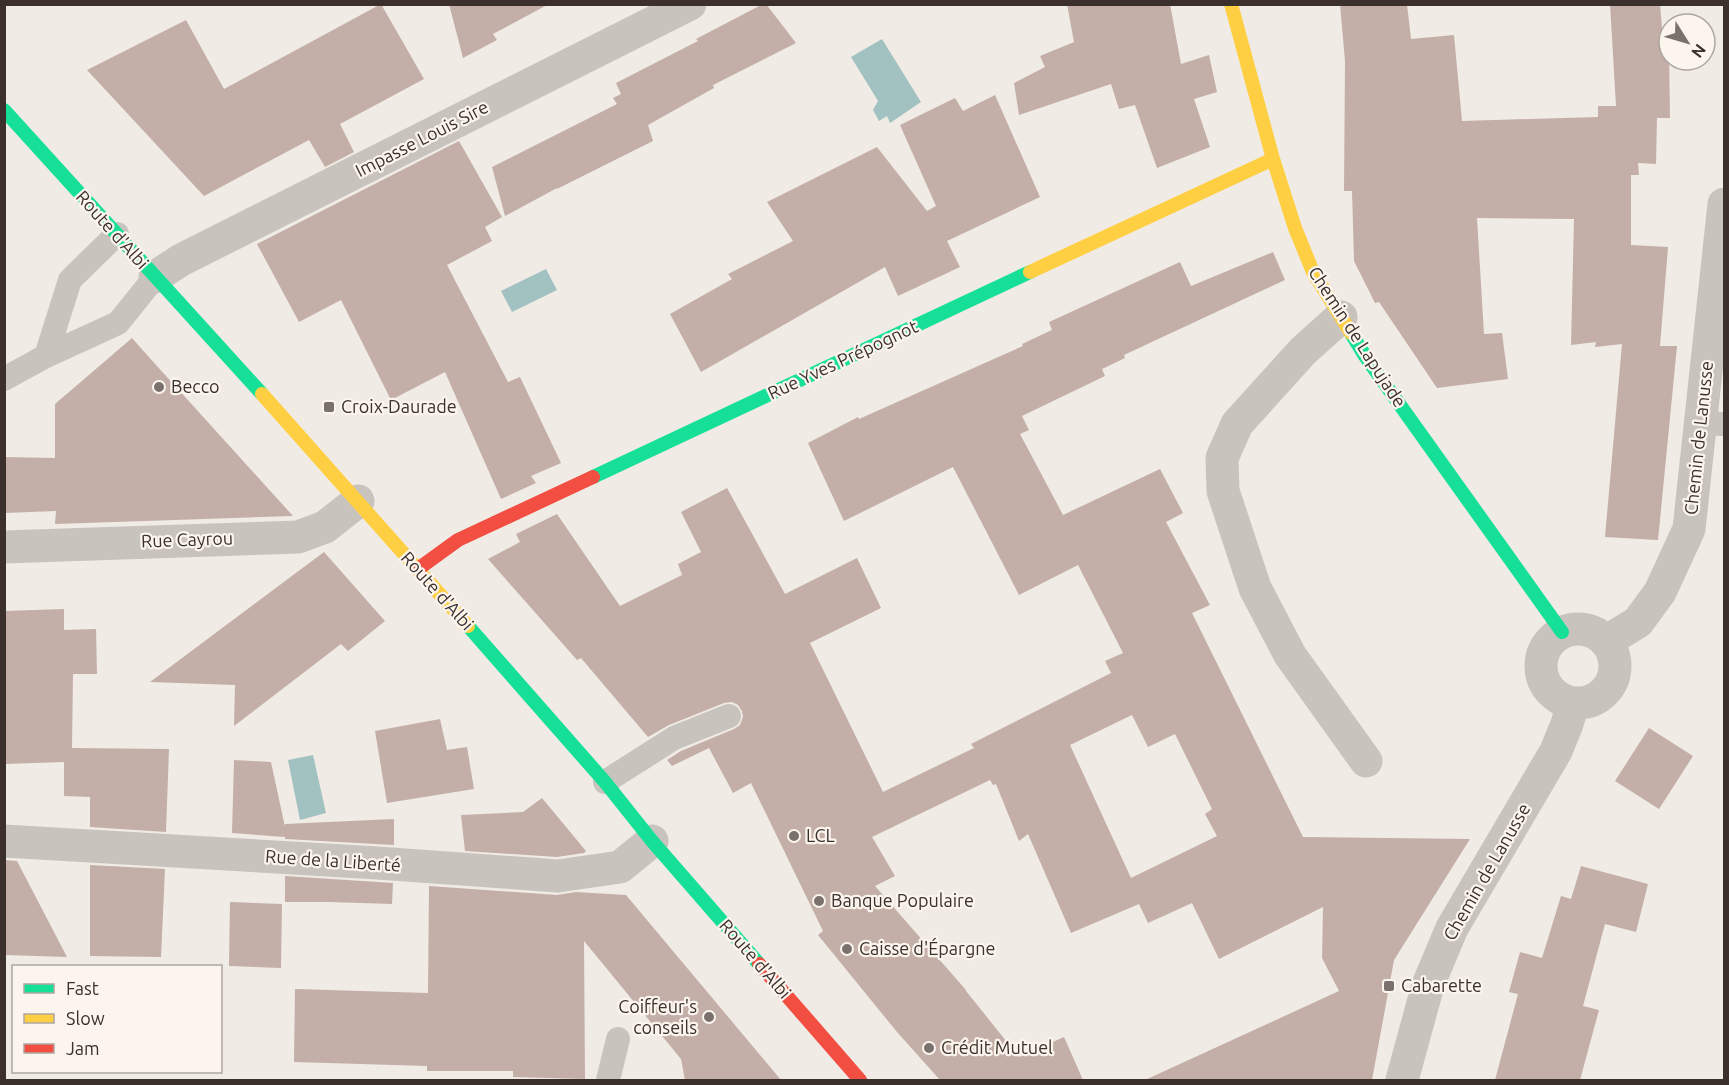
<svg xmlns="http://www.w3.org/2000/svg" width="1729" height="1085" font-family="Ubuntu,sans-serif">
	<style>
		.water { fill: #a1c2c1 }
		.building { fill: #c3afa7; fill-rule: evenodd }
		.lines { fill: none; stroke-linecap: round; stroke-linejoin: round }
		.lane { stroke: #c9c3be; stroke-width: 24 }
		.street { stroke: #c9c3be; stroke-width: 33 }
		.fast { stroke: #16e098; stroke-width: 14 }
		.slow { stroke: #ffcf43; stroke-width: 14 }
		.jam { stroke: #f24e42; stroke-width: 14 }
		.poi-dot { fill: #7a716c; stroke: #fbf5ee; stroke-width: 2 }
		.labels { text-anchor: middle; stroke-width: 4.5; stroke-linejoin: round; paint-order: stroke }
		.street-label { font-size: 18px; fill: #3b302b; stroke: #fbf5ee }
		.poi-label { font-size: 18px; fill: #3b302b; stroke: #fbf5ee; text-anchor: start }
	</style>
	<rect width="100%" height="100%" fill="#f0ebe5"/>
	<!-- water -->
	<path class="water" d="M 882,39 L 921,102 L 890,123 L 887,116 L 879,121 L 873,110 L 878,101 L 851,57 Z
		M 546,269 L 557,290 L 512,312 L 501,291 Z
		M 313,755 L 326,813 L 300,820 L 288,760 Z"/>
	<!-- building -->
	<path class="building" d="M 381,4 L 424,79 L 340,124 L 354,152 L 325,167 L 309,140 L 204,196 L 87,70 L 186,20 L 224,89 Z
		M 449,4 L 549,4 L 493,34 L 497,40 L 463,58 Z
		M 763,4 L 766,4 L 796,43 L 713,85 L 714,88 L 648,125 L 653,141 L 557,189 L 557,188 L 505,216 L 492,167 L 617,104 L 613,98 L 621,94 L 616,83 L 698,41 L 696,39 Z
		M 1067,4 L 1170,4 L 1181,64 L 1209,55 L 1217,92 L 1194,99 L 1210,147 L 1157,168 L 1135,105 L 1119,109 L 1111,84 L 1019,115 L 1014,83 L 1045,67 L 1040,56 L 1074,42 Z
		M 1340,4 L 1407,4 L 1411,39 L 1454,35 L 1462,121 L 1598,117 L 1598,106 L 1616,106 L 1610,4 L 1660,4 L 1664,53 L 1669,53 L 1670,118 L 1657,118 L 1656,164 L 1638,163 L 1639,175 L 1631,175 L 1631,245 L 1668,247 L 1660,346 L 1677,346 L 1658,540 L 1605,537 L 1622,344 L 1595,347 L 1596,342 L 1571,345 L 1574,219 L 1477,218 L 1484,334 L 1502,333 L 1508,379 L 1437,388 L 1379,302 L 1375,303 L 1354,261 L 1352,191 L 1344,191 L 1345,61 Z
		M 995,95 L 1040,197 L 947,241 L 960,267 L 898,296 L 885,267 L 701,372 L 670,314 L 732,279 L 728,274 L 793,241 L 767,202 L 877,147 L 927,211 L 936,206 L 900,125 L 955,98 L 963,111 Z
		M 459,141 L 502,217 L 485,227 L 492,241 L 447,265 L 508,382 L 520,377 L 561,463 L 531,476 L 536,483 L 501,499 L 445,372 L 391,400 L 341,300 L 299,322 L 257,244 Z
		M 1273,252 L 1285,280 L 1124,355 L 1125,358 L 1102,369 L 1105,376 L 1022,416 L 1029,430 L 1020,434 L 1063,515 L 1160,469 L 1183,513 L 1166,522 L 1210,605 L 1192,613 L 1303,837 L 1470,839 L 1394,960 L 1372,1080 L 1145,1080 L 1339,991 L 1322,958 L 1323,907 L 1219,959 L 1192,903 L 1148,923 L 1139,904 L 1071,933 L 1028,834 L 1019,841 L 996,784 L 993,785 L 990,780 L 872,837 L 895,876 L 875,886 L 966,990 L 966,991 L 1019,1057 L 1064,1037 L 1083,1080 L 940,1080 L 897,1032 L 818,935 L 823,931 L 751,783 L 733,793 L 709,748 L 672,766 L 667,760 L 681,751 L 734,729 L 740,725 L 743,717 L 742,711 L 738,705 L 732,702 L 724,703 L 669,725 L 648,737 L 581,658 L 577,660 L 488,559 L 520,542 L 516,534 L 557,514 L 620,606 L 682,575 L 678,564 L 701,552 L 681,512 L 727,488 L 785,594 L 857,558 L 881,608 L 810,643 L 883,792 L 974,748 L 971,744 L 1111,673 L 1105,661 L 1123,653 L 1078,565 L 1019,595 L 953,467 L 844,521 L 808,443 L 858,417 L 859,419 L 1023,346 L 1022,344 L 1052,330 L 1049,322 L 1180,262 L 1191,286 ZM 1132,715 L 1148,747 L 1175,734 L 1212,809 L 1205,814 L 1217,836 L 1131,878 L 1070,745 Z
		M 132,338 L 147,355 L 293,516 L 55,524 L 56,511 L 4,513 L 4,457 L 55,458 L 55,404 Z
		M 324,552 L 385,621 L 348,651 L 341,644 L 234,726 L 235,685 L 150,682 Z
		M 64,609 L 64,630 L 96,629 L 97,674 L 73,674 L 72,748 L 169,749 L 166,832 L 90,827 L 90,797 L 64,796 L 64,762 L 4,764 L 4,611 Z
		M 440,719 L 447,750 L 467,747 L 474,789 L 387,803 L 375,731 Z
		M 1649,728 L 1693,756 L 1659,809 L 1615,781 Z
		M 234,760 L 271,762 L 285,827 L 285,824 L 394,819 L 394,845 L 285,839 L 285,837 L 232,833 Z
		M 542,798 L 586,851 L 584,853 L 557,857 L 465,851 L 461,815 L 523,812 Z
		M 4,860 L 17,861 L 67,957 L 6,955 L 6,945 L 4,944 Z
		M 90,865 L 165,869 L 161,957 L 90,956 Z
		M 1581,866 L 1648,884 L 1636,932 L 1605,924 L 1583,1006 L 1599,1010 L 1580,1080 L 1495,1080 L 1518,994 L 1509,992 L 1520,952 L 1542,958 L 1561,896 L 1571,899 Z
		M 285,876 L 393,883 L 392,904 L 329,902 L 285,902 Z
		M 429,886 L 557,895 L 576,892 L 626,895 L 781,1080 L 685,1080 L 681,1059 L 584,941 L 585,1079 L 513,1077 L 513,1071 L 427,1071 L 427,1066 L 294,1062 L 295,989 L 428,993 Z
		M 230,902 L 282,904 L 281,968 L 229,966 Z"/>
	<g class="lines">
		<!-- lane -->
		<path class="lane" d="M 46,356 L 70,280 L 117,234
			M 4,379 L 46,356 L 118,323 L 155,277
			M 1700,423 L 1724,424
			M 605,782 L 674,738 L 729,716
			M 608,1080 L 618,1039"/>
		<!-- street -->
		<path class="street" d="M 155,277 L 181,260 L 690,4
			M 1341,317 L 1303,351 L 1237,424 L 1222,458 L 1223,491 L 1255,588 L 1290,655 L 1366,761
			M 4,547 L 298,537 L 325,527 L 358,501
			M1541 666a37 37 0 1 1 74 0a37 37 0 1 1-74 0Z
			M 1607,641 L 1638,622 L 1660,592 L 1689,529 L 1724,204
			M 4,841 L 378,863 L 558,876 L 620,867 L 652,841
			M 1402,1080 L 1428,985 L 1452,928 L 1556,751 L 1567,724 L 1573,703"/>
		<!-- fast -->
		<path class="fast" d="M 4,110 L 262,394
			M 1351,333 L 1365,356 L 1562,632
			M 593,477 L 1030,272
			M 468,626 L 605,782 L 652,841 L 759,964"/>
		<!-- slow -->
		<path class="slow" d="M 1231,4 L 1273,159 L 1295,228 L 1313,272 L 1351,333
			M 1030,272 L 1273,159
			M 262,394 L 468,626"/>
		<!-- jam -->
		<path class="jam" d="M 418,569 L 458,540 L 593,477
			M 759,964 L 860,1080"/>
	</g>
	<!-- markers -->
	<g class="poi-dot">
		<circle cx="159" cy="387" r="6"/>
		<rect x="323" y="401" width="12" height="12" rx="3"/>
		<circle cx="794" cy="836" r="6"/>
		<circle cx="819" cy="901" r="6"/>
		<circle cx="847" cy="949" r="6"/>
		<rect x="1383" y="980" width="12" height="12" rx="3"/>
		<circle cx="709" cy="1017" r="6"/>
		<circle cx="929" cy="1048" r="6"/>
	</g>
	<g class="labels">
		<!-- street labels -->
		<g class="street-label">
			<text transform="translate(422 139) rotate(-27)" y="6">Impasse Louis Sire</text>
			<text transform="translate(112 230) rotate(48)" y="6">Route d'Albi</text>
			<text transform="translate(1357 337) rotate(57)" y="6">Chemin de Lapujade</text>
			<text transform="translate(843 360) rotate(-25)" y="6">Rue Yves Prépognot</text>
			<text transform="translate(1699 438) rotate(-84)" y="6">Chemin de Lanusse</text>
			<text transform="translate(187 540) rotate(-2)" y="6">Rue Cayrou</text>
			<text transform="translate(437 591) rotate(48)" y="6">Route d'Albi</text>
			<text transform="translate(333 861) rotate(4)" y="6">Rue de la Liberté</text>
			<text transform="translate(1487 872) rotate(-60)" y="6">Chemin de Lanusse</text>
			<text transform="translate(755 959) rotate(49)" y="6">Route d'Albi</text>
		</g>
		<!-- poi labels -->
		<g class="poi-label">
			<text x="171" y="393">Becco</text>
			<text x="341" y="413">Croix-Daurade</text>
			<text x="806" y="842">LCL</text>
			<text x="831" y="907">Banque Populaire</text>
			<text x="859" y="955">Caisse d'Épargne</text>
			<text x="1401" y="992">Cabarette</text>
			<text x="697" y="1013" text-anchor="end">Coiffeur's<tspan x="697" dy="21">conseils</tspan></text>
			<text x="941" y="1054">Crédit Mutuel</text>
		</g>
	</g>
	<!-- border -->
	<rect width="1729" height="1085" fill="none" stroke="#3b302b" stroke-width="12"/>
	<!-- legend -->
	<rect x="12" y="965" width="210" height="108" fill="#fbf5ee" stroke="#aea6a0" stroke-width="1.5"/>
	<rect x="24" y="984" width="30" height="9" fill="#16e098" stroke="#aea6a0" stroke-width="1.5"/>
	<text x="66" y="995" font-size="18" fill="#3b302b">Fast</text>
	<rect x="24" y="1014" width="30" height="9" fill="#ffcf43" stroke="#aea6a0" stroke-width="1.5"/>
	<text x="66" y="1025" font-size="18" fill="#3b302b">Slow</text>
	<rect x="24" y="1044" width="30" height="9" fill="#f24e42" stroke="#aea6a0" stroke-width="1.5"/>
	<text x="66" y="1055" font-size="18" fill="#3b302b">Jam</text>
	<!-- north arrow -->
	<g transform="translate(1687 42) rotate(127)"><circle r="28" fill="#fbf5ee" stroke="#aea6a0" stroke-width="1.5"/>
	<path d="M0-4.5L10 22L0 15L-10 22Z" fill="#7a716c"/>
	<text y="-9" font-size="16" font-weight="bold" text-anchor="middle" fill="#3b302b">N</text>
	</g>
</svg>
